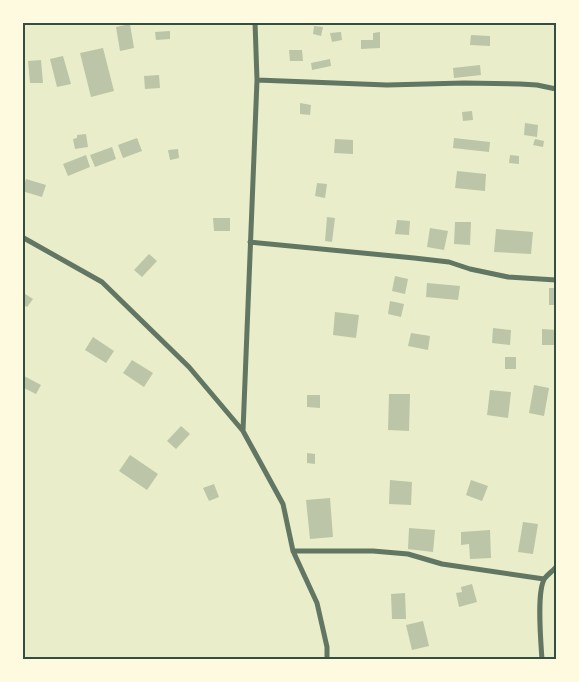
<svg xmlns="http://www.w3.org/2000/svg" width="579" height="682" font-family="Raleway,sans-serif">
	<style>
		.building { fill: #bcc5a7 }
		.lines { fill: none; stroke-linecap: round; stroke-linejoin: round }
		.minor { stroke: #617663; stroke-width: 5 }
		.neatline { fill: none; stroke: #344e41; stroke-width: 2 }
	</style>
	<rect width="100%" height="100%" fill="#e9edc9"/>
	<!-- building -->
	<path class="building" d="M 130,24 L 134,48 L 120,51 L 116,27 Z
		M 314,26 L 323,27 L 321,36 L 313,34 Z
		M 170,31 L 170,39 L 156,40 L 155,32 Z
		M 341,32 L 342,40 L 332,42 L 330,33 Z
		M 380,32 L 380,48 L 361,49 L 361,40 L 373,40 L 373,33 Z
		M 471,35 L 490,36 L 490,46 L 470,45 Z
		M 103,48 L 114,91 L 91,97 L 80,53 Z
		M 289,50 L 302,50 L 303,61 L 290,61 Z
		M 63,56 L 71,84 L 57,87 L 50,59 Z
		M 330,59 L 331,66 L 312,70 L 311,63 Z
		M 41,60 L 43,83 L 30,83 L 28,61 Z
		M 480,65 L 481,75 L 454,78 L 453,68 Z
		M 159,75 L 160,88 L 145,89 L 144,76 Z
		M 300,103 L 311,105 L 310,115 L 300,114 Z
		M 472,111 L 473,120 L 463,121 L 462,112 Z
		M 525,123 L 538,125 L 537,137 L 524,135 Z
		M 86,134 L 88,147 L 75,149 L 73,139 L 77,138 L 77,135 Z
		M 137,138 L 142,151 L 123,158 L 118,145 Z
		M 454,138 L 490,142 L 489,152 L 453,148 Z
		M 335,139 L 353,140 L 353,154 L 334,153 Z
		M 535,139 L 544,141 L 543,147 L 533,145 Z
		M 112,147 L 116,159 L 95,167 L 90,155 Z
		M 178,149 L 179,158 L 170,160 L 168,150 Z
		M 86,155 L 90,167 L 68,176 L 63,164 Z
		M 510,155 L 519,156 L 519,164 L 509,163 Z
		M 457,171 L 486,174 L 485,191 L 455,188 Z
		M 26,179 L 46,185 L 42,197 L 22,191 Z
		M 317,183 L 327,184 L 325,198 L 315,196 Z
		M 327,217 L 335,218 L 332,242 L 325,241 Z
		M 213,218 L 230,218 L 230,231 L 214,231 Z
		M 397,220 L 410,221 L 409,235 L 395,234 Z
		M 455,222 L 471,222 L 470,245 L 454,244 Z
		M 430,228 L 448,231 L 444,250 L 427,247 Z
		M 496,229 L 533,232 L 531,254 L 494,252 Z
		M 149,254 L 157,261 L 142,277 L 134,270 Z
		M 395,276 L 408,279 L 405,294 L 392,291 Z
		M 427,283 L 460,286 L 458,300 L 426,297 Z
		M 549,288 L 556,288 L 556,305 L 549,305 Z
		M 22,292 L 33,299 L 27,307 L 22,304 Z
		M 390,301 L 404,304 L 401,317 L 388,314 Z
		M 335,312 L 359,315 L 356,338 L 333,335 Z
		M 493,328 L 511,330 L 510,345 L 492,343 Z
		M 542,329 L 556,330 L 556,345 L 542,345 Z
		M 411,333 L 430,336 L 428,350 L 408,346 Z
		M 93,337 L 114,351 L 106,363 L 85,350 Z
		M 505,357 L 516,357 L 516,369 L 505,369 Z
		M 132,360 L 153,373 L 144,387 L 123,373 Z
		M 24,376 L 41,385 L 36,394 L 22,387 L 22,380 Z
		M 534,385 L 549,388 L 544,416 L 529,413 Z
		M 490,390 L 511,392 L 508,418 L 487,415 Z
		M 389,394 L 410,394 L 409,431 L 388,430 Z
		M 307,395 L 320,395 L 320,408 L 307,407 Z
		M 181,426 L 190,434 L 176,449 L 167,441 Z
		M 307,453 L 315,454 L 315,464 L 307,463 Z
		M 130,455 L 158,474 L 147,490 L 119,471 Z
		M 390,480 L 412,482 L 411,505 L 389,504 Z
		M 471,480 L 488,486 L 482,501 L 466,495 Z
		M 214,484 L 219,497 L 209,501 L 203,488 Z
		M 330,498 L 333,537 L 310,539 L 306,500 Z
		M 523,522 L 538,524 L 533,554 L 518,552 Z
		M 409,528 L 435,530 L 433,552 L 408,549 Z
		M 490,530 L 491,558 L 470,559 L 469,544 L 461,545 L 461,532 Z
		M 472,584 L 477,602 L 459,607 L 456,593 L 462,592 L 461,587 Z
		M 405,593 L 406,619 L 392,619 L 391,594 Z
		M 423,621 L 429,646 L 412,650 L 406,625 Z"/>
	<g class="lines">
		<!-- minor -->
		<path class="minor" d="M 257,80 L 387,85 L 464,83 L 520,84 L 537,85 L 556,89
			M 22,237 L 102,282 L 189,367 L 243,431 L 283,504 L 293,551 L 317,603 L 327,647 L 327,660
			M 250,242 L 414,258 L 449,262 L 470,269 L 508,277 L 556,280
			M 243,431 L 257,80 L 255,22
			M 293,551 L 373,551 L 408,554 L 442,564 L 544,579
			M 542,660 C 541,643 536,590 545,578 C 548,574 553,571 556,567"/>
	</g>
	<!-- border -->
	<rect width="579" height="682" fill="none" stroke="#fefae0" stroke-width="48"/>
	<rect x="24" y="24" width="531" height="634" class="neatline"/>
</svg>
